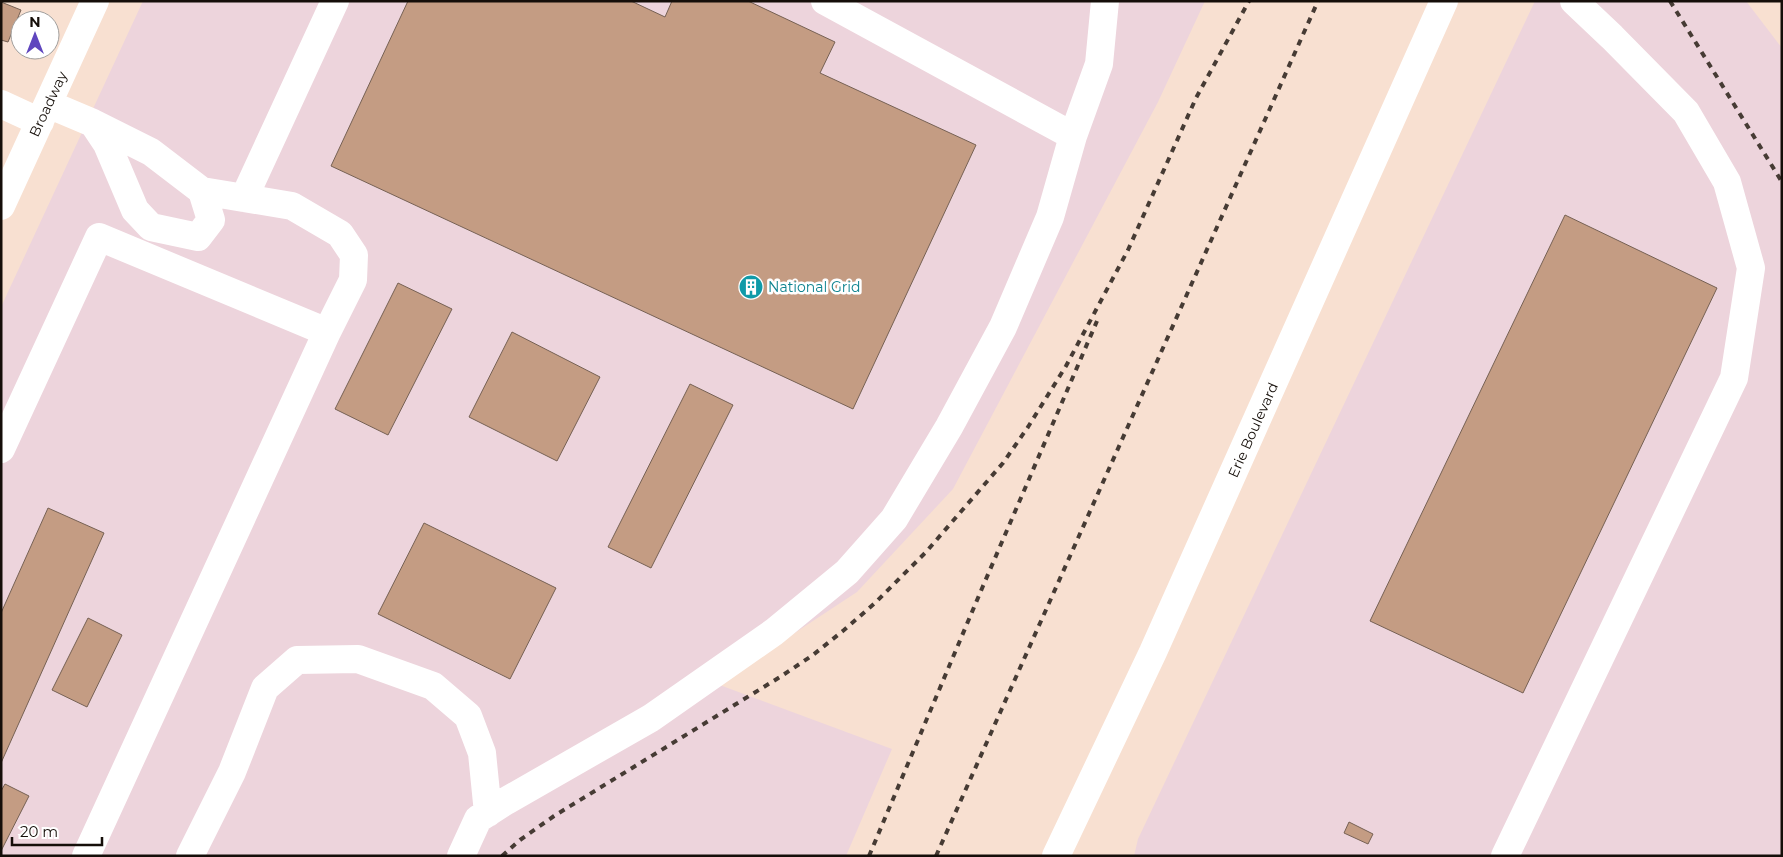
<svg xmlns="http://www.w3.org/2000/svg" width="1783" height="857" font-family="Montserrat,sans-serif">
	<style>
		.industrial { fill: #edd4dc }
		.building { fill: #c49c83; stroke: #766154 }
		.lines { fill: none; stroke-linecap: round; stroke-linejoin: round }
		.minor { stroke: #fff; stroke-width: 28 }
		.rail { stroke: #463b34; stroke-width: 4; stroke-dasharray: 6 6; stroke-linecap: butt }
		.labels { text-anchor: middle; stroke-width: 5; stroke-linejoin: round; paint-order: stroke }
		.street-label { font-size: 14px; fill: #150e09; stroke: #fff }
		.culture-label { font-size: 14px; fill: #0d838f; stroke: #fff; text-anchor: start }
	</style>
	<rect width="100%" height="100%" fill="#f8e0d1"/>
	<!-- industrial -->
	<path class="industrial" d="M 143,1 L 1205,1 L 1158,102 L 953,489 L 857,592 L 717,684 L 892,749 L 846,856 L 1,856 L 1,307 Z
		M 1535,1 L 1746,1 L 1782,48 L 1782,856 L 1134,856 L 1138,839 Z"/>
	<!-- building -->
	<path class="building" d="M 408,1 L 631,1 L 665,17 L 672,1 L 748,1 L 835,42 L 820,73 L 976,145 L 853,409 L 331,166 Z
		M 1,2 L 21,10 L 8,42 L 1,40 Z
		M 1565,215 L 1717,288 L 1523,693 L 1370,621 Z
		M 398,283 L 452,309 L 388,435 L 335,409 Z
		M 512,332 L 600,377 L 557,461 L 469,417 Z
		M 690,384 L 733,405 L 651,568 L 608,547 Z
		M 48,508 L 104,533 L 1,763 L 1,613 Z
		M 424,523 L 556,588 L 510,679 L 378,614 Z
		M 88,618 L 122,635 L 87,707 L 52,690 Z
		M 5,784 L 29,796 L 1,851 L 1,791 Z
		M 1349,822 L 1373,834 L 1368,844 L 1344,833 Z"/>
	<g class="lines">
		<!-- minor -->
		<path class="minor" d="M 825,1 L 1073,136
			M 1,104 L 40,122
			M 48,104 L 93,123 L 107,144 L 135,210 L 151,227 L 198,237 L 211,220 L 202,191 L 151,152 L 93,123
			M 202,191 L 292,206 L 340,234 L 354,255 L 353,280 L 327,332
			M 244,198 L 335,1
			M 1,206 L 95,1
			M 1,449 L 99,237 L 327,332 L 86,856
			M 190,856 L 232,772 L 265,688 L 297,660 L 358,659 L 433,686 L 468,716 L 482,753 L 488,813
			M 461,856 L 478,819 L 506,801 L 651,718 L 774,632 L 847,572 L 894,519 L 949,427 L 1003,327 L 1050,217 L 1073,136 L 1099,64 L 1105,1
			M 1056,856 L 1153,652 L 1444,1
			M 1505,856 L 1734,378 L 1751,268 L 1727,182 L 1686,112 L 1612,37 L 1574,1"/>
		<!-- rail -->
		<path class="rail" d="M 1670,1 L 1782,182
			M 502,856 L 520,840 L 554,816 L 780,677 L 813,655 L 844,630 L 875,603 L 926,552 L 1003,463 L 1028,427 L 1066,366 L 1128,250 L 1196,98 L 1249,1
			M 869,856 L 983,586 L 1097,321
			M 936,856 L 1318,1"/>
	</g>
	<!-- icons -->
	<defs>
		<symbol id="building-disc" viewBox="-11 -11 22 22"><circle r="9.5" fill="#0f9aa8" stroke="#fff"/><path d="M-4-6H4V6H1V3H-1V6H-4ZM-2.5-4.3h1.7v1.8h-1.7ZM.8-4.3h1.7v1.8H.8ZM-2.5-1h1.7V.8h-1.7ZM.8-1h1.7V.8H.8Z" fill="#fff"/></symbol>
	</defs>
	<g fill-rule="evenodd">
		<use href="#building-disc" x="737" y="273" width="28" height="28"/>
	</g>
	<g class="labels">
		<!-- street labels -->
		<g class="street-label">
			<text transform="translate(48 104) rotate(-65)" y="5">Broadway</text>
			<text transform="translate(1253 430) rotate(-66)" y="5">Erie Boulevard</text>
		</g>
		<!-- culture labels -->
		<g class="culture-label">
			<text x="768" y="292">National Grid</text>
		</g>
	</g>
	<!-- border -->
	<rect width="1783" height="857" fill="none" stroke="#150e09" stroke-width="5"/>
	<!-- north arrow -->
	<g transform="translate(35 35)"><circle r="24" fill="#ffffff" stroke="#a19f9d"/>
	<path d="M0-4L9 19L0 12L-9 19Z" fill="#5f46be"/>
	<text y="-8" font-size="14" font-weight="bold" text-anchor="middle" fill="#150e09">N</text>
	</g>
	<!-- scale -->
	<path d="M12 837v8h90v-8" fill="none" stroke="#150e09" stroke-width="2.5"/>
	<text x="20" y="837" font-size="15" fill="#150e09" stroke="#ffffff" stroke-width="4" paint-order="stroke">20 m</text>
</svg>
